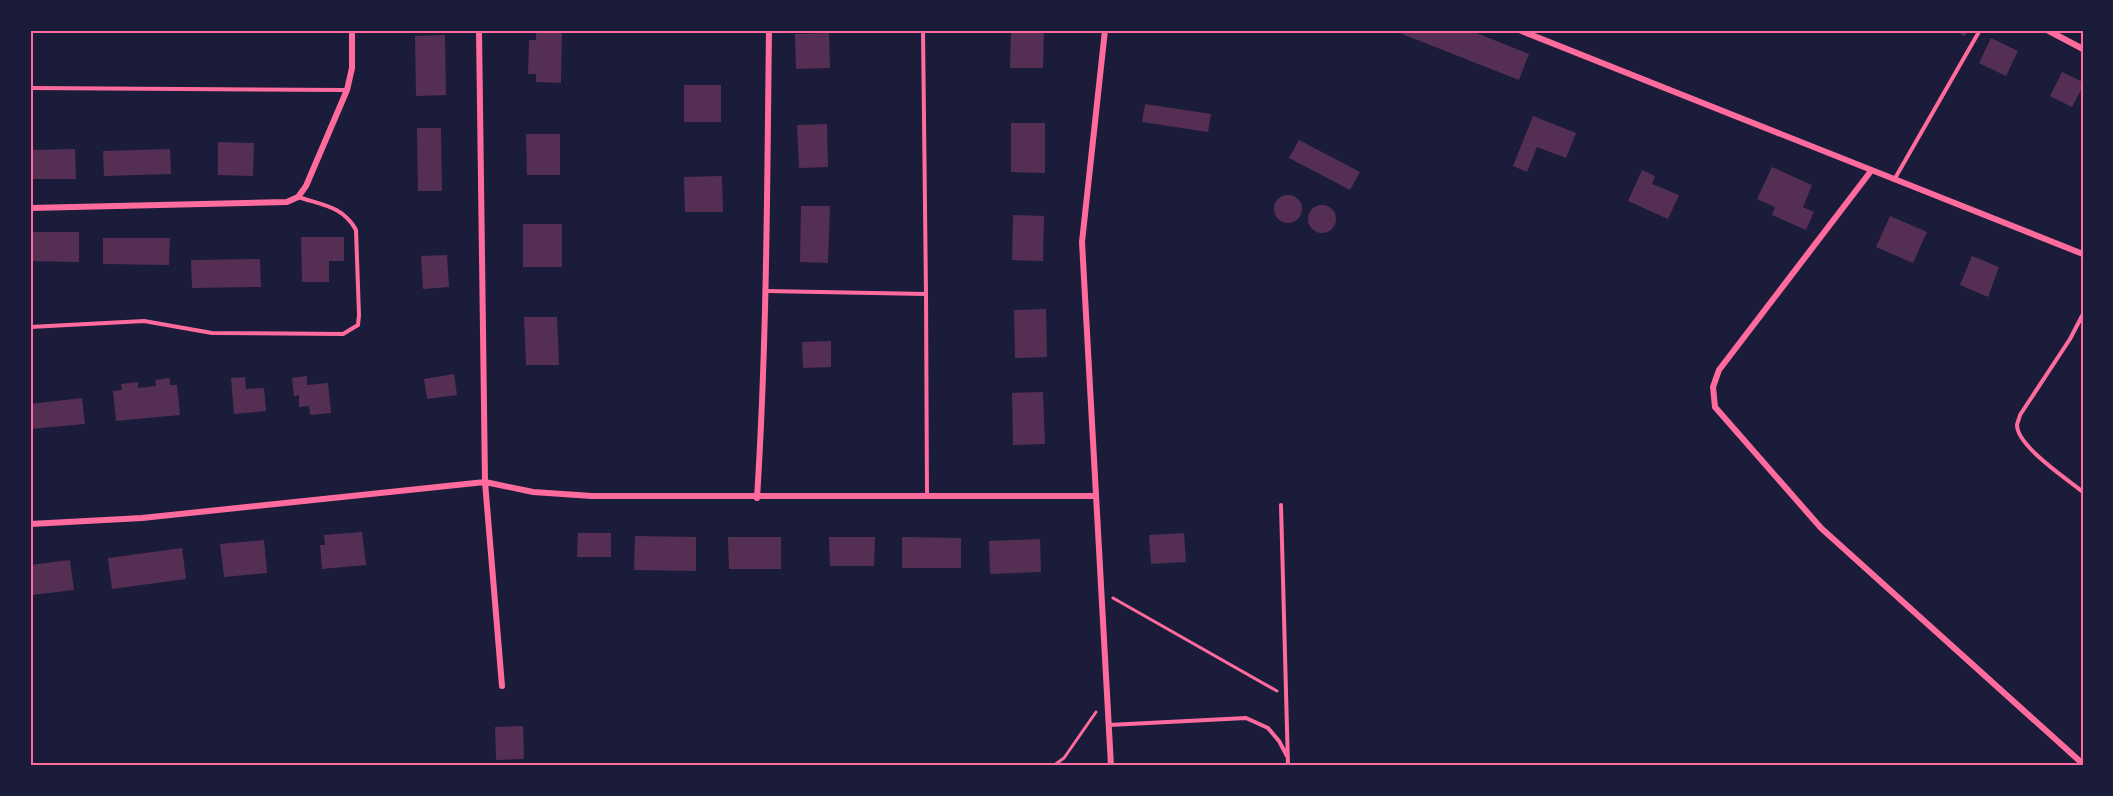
<svg xmlns="http://www.w3.org/2000/svg" width="2113" height="796" font-family="'Golos Text',sans-serif">
	<style>
		.building { fill: #542f53 }
		.lines { fill: none; stroke-linecap: round; stroke-linejoin: round }
		.path { stroke: #ff6b9d; stroke-width: 3 }
		.service { stroke: #ff6b9d; stroke-width: 4 }
		.minor { stroke: #ff6b9d; stroke-width: 6 }
		.neatline { fill: none; stroke: #ff6b9d; stroke-width: 2 }
	</style>
	<rect width="100%" height="100%" fill="#1b1b3a"/>
	<!-- building -->
	<path class="building" d="M 1011,30 L 1044,30 L 1043,68 L 1010,68 Z
		M 1392,30 L 1469,30 L 1529,54 L 1519,80 Z
		M 1953,30 L 1968,30 L 1965,36 Z
		M 536,32 L 562,32 L 561,83 L 536,82 L 536,74 L 528,74 L 529,40 L 536,40 Z
		M 829,33 L 830,68 L 796,69 L 795,34 Z
		M 445,35 L 446,95 L 416,96 L 415,36 Z
		M 1991,38 L 2018,51 L 2006,76 L 1979,63 Z
		M 2062,72 L 2083,82 L 2083,86 L 2072,107 L 2050,96 Z
		M 684,85 L 721,85 L 721,122 L 684,122 Z
		M 1145,104 L 1211,114 L 1208,132 L 1142,122 Z
		M 1533,116 L 1576,133 L 1566,158 L 1537,147 L 1527,172 L 1513,166 Z
		M 1011,123 L 1045,123 L 1045,173 L 1011,172 Z
		M 827,124 L 828,167 L 799,168 L 797,125 Z
		M 417,128 L 441,128 L 442,191 L 418,191 Z
		M 526,134 L 560,134 L 560,175 L 527,175 Z
		M 1299,140 L 1360,172 L 1350,190 L 1289,158 Z
		M 218,142 L 254,143 L 253,176 L 218,175 Z
		M 75,149 L 76,179 L 30,179 L 30,150 Z
		M 170,149 L 171,174 L 104,176 L 103,151 Z
		M 1772,167 L 1812,185 L 1803,207 L 1814,212 L 1806,230 L 1772,215 L 1775,207 L 1757,199 Z
		M 1642,170 L 1655,176 L 1652,184 L 1679,195 L 1668,219 L 1628,201 Z
		M 722,176 L 723,212 L 685,212 L 684,177 Z
		M1274 209a14 14 0 1 1 28 0a14 14 0 1 1-28 0Z
		M1308 219a14 14 0 1 1 28 0a14 14 0 1 1-28 0Z
		M 801,206 L 830,206 L 828,263 L 800,262 Z
		M 1013,215 L 1044,216 L 1043,261 L 1012,260 Z
		M 1890,216 L 1927,232 L 1913,263 L 1876,247 Z
		M 523,224 L 562,224 L 562,267 L 523,267 Z
		M 30,232 L 79,232 L 79,262 L 30,261 Z
		M 301,237 L 344,237 L 344,261 L 329,261 L 329,282 L 302,282 Z
		M 103,238 L 170,238 L 169,265 L 103,264 Z
		M 447,255 L 449,287 L 423,289 L 421,256 Z
		M 1972,256 L 1999,267 L 1988,297 L 1960,285 Z
		M 260,259 L 261,287 L 192,288 L 191,260 Z
		M 1046,309 L 1047,357 L 1015,358 L 1014,310 Z
		M 524,317 L 557,317 L 559,365 L 526,365 Z
		M 831,341 L 831,367 L 803,368 L 802,342 Z
		M 454,374 L 457,395 L 427,399 L 424,379 Z
		M 307,376 L 307,385 L 328,383 L 331,413 L 310,415 L 309,406 L 299,407 L 299,395 L 294,396 L 292,378 Z
		M 245,377 L 246,389 L 264,388 L 266,411 L 234,414 L 231,378 Z
		M 170,378 L 170,385 L 177,385 L 180,415 L 116,421 L 113,391 L 122,390 L 121,384 L 138,382 L 138,388 L 156,386 L 155,380 Z
		M 1043,392 L 1045,444 L 1013,445 L 1012,393 Z
		M 82,398 L 85,424 L 30,429 L 30,404 Z
		M 362,532 L 366,565 L 322,569 L 320,545 L 325,545 L 324,535 Z
		M 578,533 L 611,533 L 611,557 L 577,557 Z
		M 1184,533 L 1186,562 L 1151,564 L 1149,535 Z
		M 635,536 L 696,537 L 696,571 L 634,570 Z
		M 728,537 L 781,537 L 781,569 L 729,569 Z
		M 829,537 L 875,537 L 874,566 L 830,566 Z
		M 902,537 L 961,538 L 961,568 L 902,568 Z
		M 1040,539 L 1041,572 L 990,574 L 989,541 Z
		M 264,540 L 267,573 L 224,577 L 220,544 Z
		M 182,548 L 186,579 L 112,589 L 108,558 Z
		M 70,560 L 74,590 L 32,595 L 30,565 Z
		M 523,726 L 524,759 L 496,760 L 495,727 Z"/>
	<g class="lines">
		<!-- path -->
		<path class="path" d="M 1113,598 L 1277,691
			M 1053,766 L 1064,758 L 1096,712"/>
		<!-- service -->
		<path class="service" d="M 30,88 L 347,90
			M 1894,180 L 1980,30
			M 766,291 L 926,294 L 923,30
			M 926,294 L 927,497
			M 2083,314 L 2070,339 L 2020,415 C 2020,416 2017,424 2017,425 C 2017,446 2067,479 2083,492
			M 30,327 L 144,321 L 212,333 L 343,334 L 358,325 L 359,315 L 356,230 C 343,206 322,205 298,197
			M 1281,505 L 1288,766
			M 1109,725 L 1246,718 L 1268,728 L 1279,741 L 1287,756"/>
		<!-- minor -->
		<path class="minor" d="M 479,30 L 485,482 L 502,686
			M 1105,30 L 1082,242 L 1111,766
			M 1519,30 L 2083,254
			M 2047,30 L 2083,49
			M 1871,171 L 1719,370 L 1713,387 L 1715,407 L 1821,528 L 2083,764
			M 30,208 L 287,202 L 298,197 L 306,186 L 347,90 L 352,68 L 352,30
			M 757,498 C 767,342 767,186 769,30
			M 30,524 L 142,518 L 485,482 L 533,492 L 592,496 L 1096,496"/>
	</g>
	<!-- border -->
	<rect width="2113" height="796" fill="none" stroke="#1b1b3a" stroke-width="63"/>
	<rect x="32" y="32" width="2050" height="732" class="neatline"/>
</svg>
